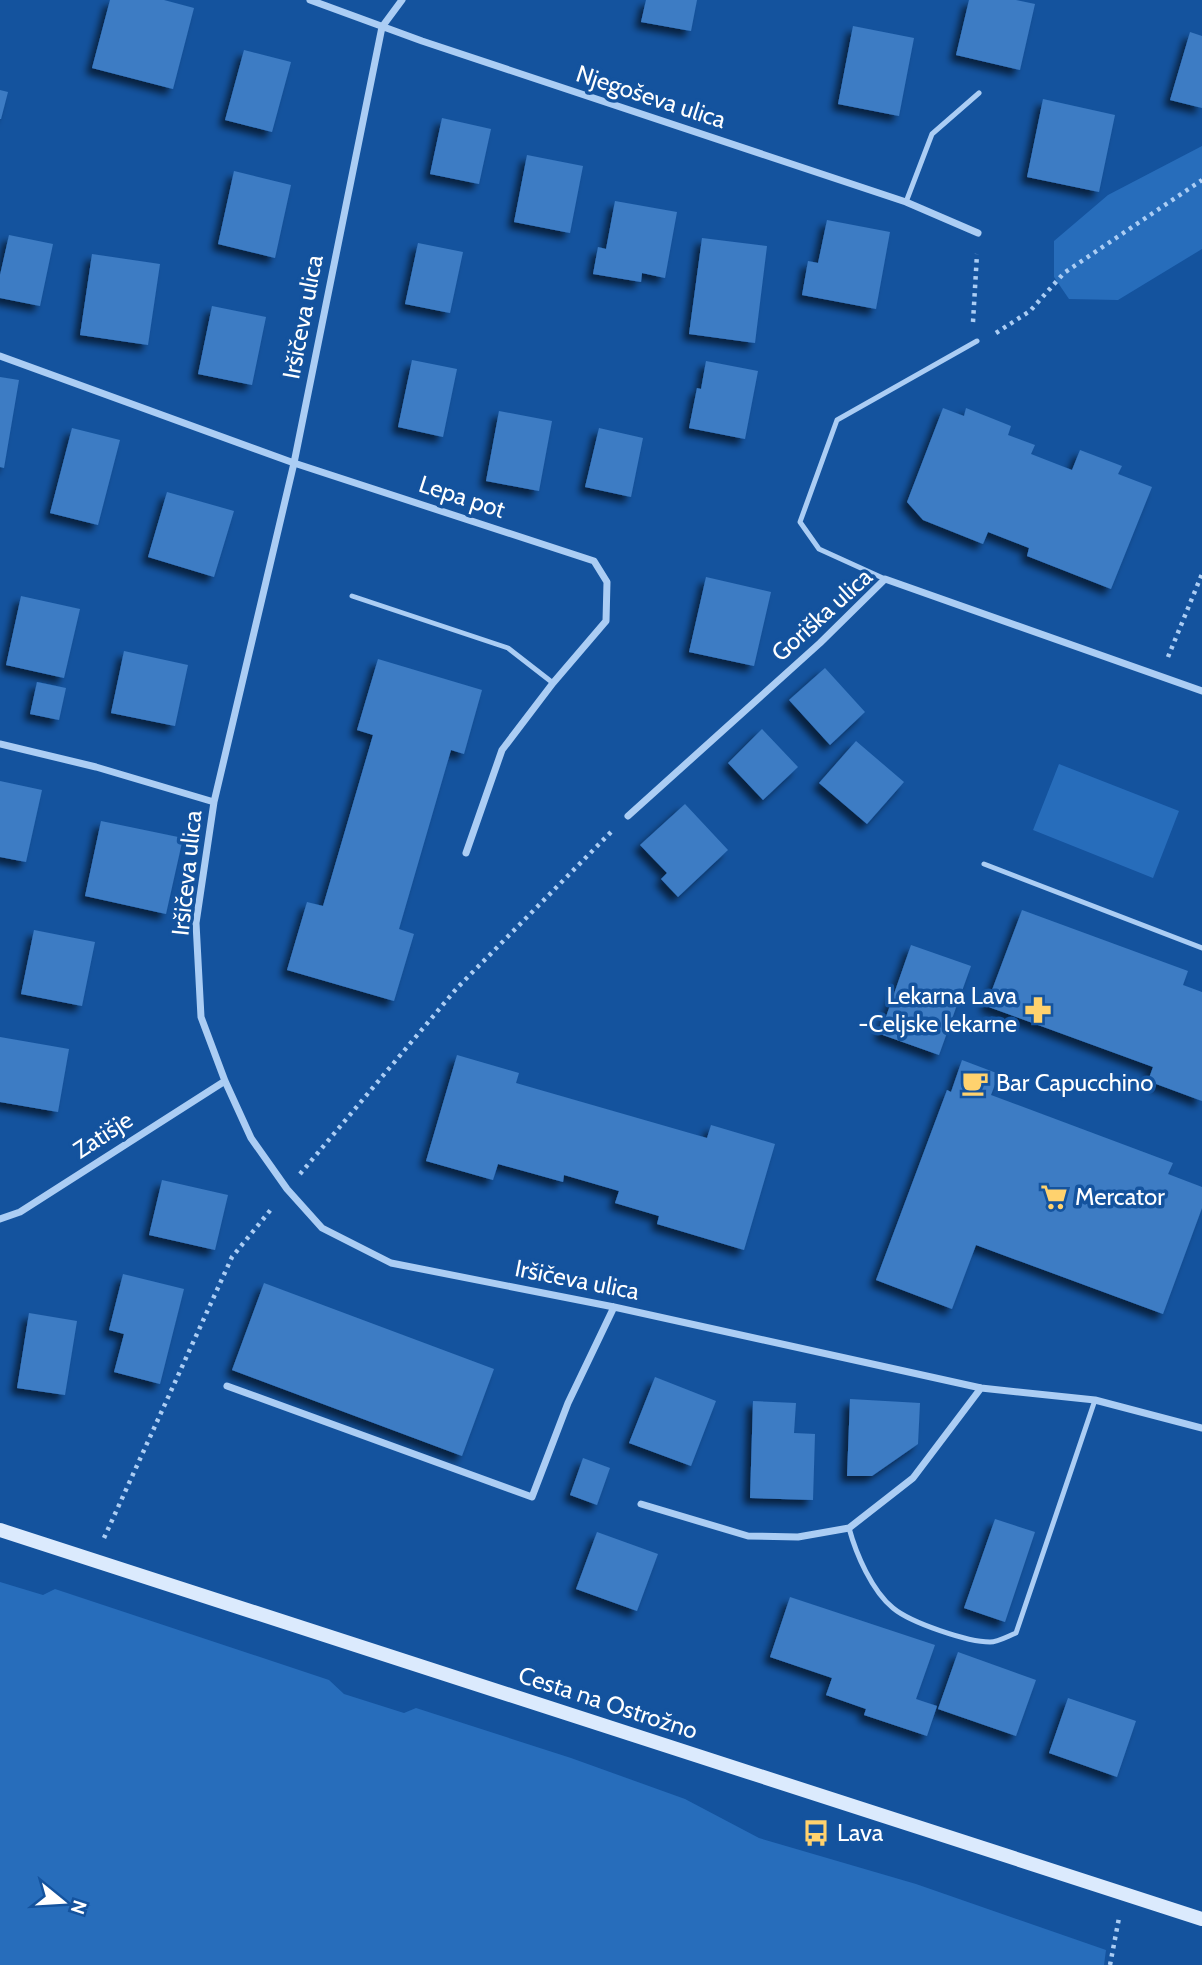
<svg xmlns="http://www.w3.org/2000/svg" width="1202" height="1965" font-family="Cabin,sans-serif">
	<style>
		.green { fill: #276dbb }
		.building { fill: #3d7cc4; filter: url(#shadow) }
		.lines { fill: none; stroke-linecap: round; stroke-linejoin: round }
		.path { stroke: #abcdf4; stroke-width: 4.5; stroke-dasharray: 3.5 5; stroke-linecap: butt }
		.lane { stroke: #abcdf4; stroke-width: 5 }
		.street { stroke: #abcdf4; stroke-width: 7 }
		.secondary { stroke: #dbeafd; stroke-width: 14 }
		.labels { text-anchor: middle; stroke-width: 7; stroke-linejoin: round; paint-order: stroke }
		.street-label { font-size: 24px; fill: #fff; stroke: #14539e }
		.poi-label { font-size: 24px; fill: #fff; stroke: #14539e; text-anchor: start }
	</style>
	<defs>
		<filter id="shadow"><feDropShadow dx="-6" dy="6" stdDeviation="3.5" flood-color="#0009"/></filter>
	</defs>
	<rect width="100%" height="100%" fill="#14539e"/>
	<!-- green -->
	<path class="green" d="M 1202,146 L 1202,249 L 1118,300 L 1069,299 L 1054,277 L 1054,241 L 1108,195 Z
		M 1059,764 L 1179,811 L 1153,878 L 1033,830 Z
		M 0,1582 L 43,1595 L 55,1589 L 329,1680 L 344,1694 L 404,1713 L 416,1708 L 571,1758 L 685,1799 L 759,1838 L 916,1884 L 1106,1950 L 1104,1965 L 0,1965 Z"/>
	<!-- building -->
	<path class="building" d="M 110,0 L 164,0 L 194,8 L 173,89 L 92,68 Z
		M 646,0 L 697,0 L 691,31 L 641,22 Z
		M 969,0 L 1016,0 L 1035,4 L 1020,70 L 956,55 Z
		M 853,26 L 914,38 L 899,116 L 838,104 Z
		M 1190,32 L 1202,36 L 1202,108 L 1170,100 Z
		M 244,50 L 291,62 L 272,132 L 225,120 Z
		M 0,90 L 8,92 L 1,119 L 0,119 Z
		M 1043,99 L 1115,115 L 1099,192 L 1027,177 Z
		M 442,118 L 491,129 L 479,184 L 430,174 Z
		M 527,155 L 583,166 L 570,233 L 514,222 Z
		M 234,171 L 291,185 L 275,258 L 218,244 Z
		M 615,201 L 677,212 L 665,278 L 642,273 L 641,282 L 593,274 L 598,247 L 606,249 Z
		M 827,220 L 890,232 L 876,309 L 802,295 L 808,261 L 818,263 Z
		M 9,235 L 53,244 L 40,306 L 0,298 L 0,275 Z
		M 702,238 L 767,246 L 755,343 L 689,334 Z
		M 418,243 L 463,252 L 450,313 L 405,304 Z
		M 92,254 L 160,264 L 148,345 L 80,335 Z
		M 212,306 L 266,317 L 252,385 L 198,374 Z
		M 412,360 L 457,369 L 443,437 L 398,427 Z
		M 706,361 L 758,371 L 745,439 L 689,428 L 697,388 L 701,389 Z
		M 0,377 L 19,380 L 4,468 L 0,467 Z
		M 943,408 L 964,416 L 966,408 L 1011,426 L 1008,435 L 1035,445 L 1031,454 L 1072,470 L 1080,450 L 1122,466 L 1118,474 L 1152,487 L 1111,589 L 1027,556 L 1029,548 L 988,532 L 983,544 L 923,520 L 907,502 Z
		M 499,411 L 552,421 L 539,491 L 486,481 Z
		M 72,428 L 120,440 L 98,525 L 50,513 Z
		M 599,428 L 643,438 L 631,497 L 585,487 Z
		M 167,492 L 234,511 L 214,577 L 148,557 Z
		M 706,577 L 771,592 L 754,666 L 689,652 Z
		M 21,596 L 80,609 L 64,678 L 6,665 Z
		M 124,651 L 188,665 L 175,726 L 111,713 Z
		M 378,659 L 482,690 L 464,754 L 451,750 L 399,929 L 414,934 L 394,1001 L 287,970 L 307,902 L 323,906 L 373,735 L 357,730 Z
		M 825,668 L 865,712 L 830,745 L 789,700 Z
		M 37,682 L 66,688 L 59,720 L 30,714 Z
		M 762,729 L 798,767 L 763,800 L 728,763 Z
		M 856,741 L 904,782 L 867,824 L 819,783 Z
		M 0,781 L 42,790 L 26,862 L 0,857 Z
		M 685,804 L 728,850 L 678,897 L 661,879 L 667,873 L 640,845 Z
		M 101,821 L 183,838 L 166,914 L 85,896 Z
		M 1022,910 L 1188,971 L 1183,985 L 1202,992 L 1202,1101 L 1148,1081 L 1153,1067 L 986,1006 Z
		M 34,930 L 95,942 L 82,1006 L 21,994 Z
		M 911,945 L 971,966 L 939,1055 L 880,1034 Z
		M 0,1037 L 69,1049 L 58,1112 L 0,1102 Z
		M 457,1055 L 519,1073 L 516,1083 L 707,1138 L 711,1125 L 775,1144 L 744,1250 L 657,1224 L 659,1216 L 615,1203 L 619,1191 L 564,1175 L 563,1182 L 498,1164 L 493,1180 L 426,1161 Z
		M 962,1060 L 999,1074 L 991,1095 L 1173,1163 L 1168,1174 L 1202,1187 L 1202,1208 L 1163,1314 L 976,1245 L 952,1309 L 876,1280 L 947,1090 L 951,1092 Z
		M 162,1180 L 228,1195 L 215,1250 L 149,1235 Z
		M 123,1274 L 184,1289 L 160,1384 L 114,1372 L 124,1334 L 109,1330 Z
		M 264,1283 L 494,1369 L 462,1456 L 232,1370 Z
		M 29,1313 L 77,1321 L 65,1395 L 17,1388 Z
		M 655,1377 L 716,1401 L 691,1466 L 629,1443 Z
		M 850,1399 L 920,1403 L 918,1444 L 872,1476 L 847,1476 Z
		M 753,1401 L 796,1403 L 794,1433 L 815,1434 L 813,1500 L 750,1498 Z
		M 583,1458 L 610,1468 L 597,1505 L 570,1495 Z
		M 995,1519 L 1035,1532 L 1005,1622 L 964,1608 Z
		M 597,1532 L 658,1554 L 637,1611 L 576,1589 Z
		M 790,1597 L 935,1645 L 916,1699 L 937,1706 L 927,1736 L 864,1715 L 866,1709 L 826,1695 L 832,1678 L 770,1657 Z
		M 958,1652 L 1036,1680 L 1016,1736 L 938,1709 Z
		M 1068,1698 L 1136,1721 L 1117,1777 L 1049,1753 Z"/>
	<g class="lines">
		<!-- path -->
		<path class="path" d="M 973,322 L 977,254
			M 996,333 L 1030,311 L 1064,273 L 1202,180
			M 1168,657 L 1202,574
			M 300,1174 L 457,988 L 612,831
			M 104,1538 L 232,1257 L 273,1207
			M 1110,1965 L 1119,1918"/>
		<!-- lane -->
		<path class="lane" d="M 906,202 L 932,134 L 979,93
			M 885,579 L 819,549 L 800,522 L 837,420 L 977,341
			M 352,596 L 508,648 L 553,683
			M 984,864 L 1202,948
			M 849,1528 C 856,1554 872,1591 893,1608 C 911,1623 968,1642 990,1642 C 998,1642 1008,1636 1016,1633 L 1095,1400"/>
		<!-- street -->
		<path class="street" d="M 310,0 L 422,41 L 906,202 L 978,233
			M 402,0 L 382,27 L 294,463 L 214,802 L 196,923 L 201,1017 L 225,1081 L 251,1138 L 287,1189 L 322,1228 L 391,1263 L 614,1307 L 981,1388 L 1095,1400 L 1202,1428
			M 0,356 L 294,463 L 594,561 L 607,582 L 606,621 L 553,683 L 502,750 L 466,853
			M 0,744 L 96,767 L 214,802
			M 628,816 L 820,643 L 885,579 L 1202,691
			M 0,1219 L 20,1212 L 225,1081
			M 227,1386 L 532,1497 L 568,1403 L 614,1307
			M 641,1504 L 748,1536 L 798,1537 L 849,1528 L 913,1478 L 981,1388"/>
		<!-- secondary -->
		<path class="secondary" d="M 0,1530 L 1202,1919"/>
	</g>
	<!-- icons -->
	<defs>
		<symbol id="pharmacy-bare" viewBox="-9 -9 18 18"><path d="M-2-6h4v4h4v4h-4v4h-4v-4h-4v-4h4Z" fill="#ffd26e" stroke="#14539e" stroke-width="2.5" paint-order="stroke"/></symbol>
		<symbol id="cafe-bare" viewBox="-9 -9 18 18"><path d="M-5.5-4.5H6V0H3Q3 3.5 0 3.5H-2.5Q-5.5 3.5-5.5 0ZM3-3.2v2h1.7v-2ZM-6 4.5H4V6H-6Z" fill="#ffd26e" stroke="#14539e" stroke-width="2.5" paint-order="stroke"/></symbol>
		<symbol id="supermarket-bare" viewBox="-9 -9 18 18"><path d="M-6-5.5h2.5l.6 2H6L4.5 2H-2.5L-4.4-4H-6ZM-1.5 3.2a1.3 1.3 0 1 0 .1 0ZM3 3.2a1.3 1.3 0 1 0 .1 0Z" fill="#ffd26e" stroke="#14539e" stroke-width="2.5" paint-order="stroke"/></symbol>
		<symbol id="bus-bare" viewBox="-9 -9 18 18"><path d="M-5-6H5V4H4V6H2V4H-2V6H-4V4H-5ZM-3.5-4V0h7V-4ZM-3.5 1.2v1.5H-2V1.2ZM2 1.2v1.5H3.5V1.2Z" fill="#ffd26e" stroke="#14539e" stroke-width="2.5" paint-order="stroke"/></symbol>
	</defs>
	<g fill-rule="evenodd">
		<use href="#pharmacy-bare" x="1019" y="991" width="38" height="38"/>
		<use href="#cafe-bare" x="956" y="1064" width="38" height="38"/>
		<use href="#supermarket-bare" x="1035" y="1178" width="38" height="38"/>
		<use href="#bus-bare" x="797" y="1814" width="38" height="38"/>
	</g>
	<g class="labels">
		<!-- street labels -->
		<g class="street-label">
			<text transform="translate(651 97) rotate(18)" y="8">Njegoševa ulica</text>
			<text transform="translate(303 317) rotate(-79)" y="8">Iršičeva ulica</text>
			<text transform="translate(462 497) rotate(18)" y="8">Lepa pot</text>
			<text transform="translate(822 615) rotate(-42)" y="8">Goriška ulica</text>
			<text transform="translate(187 873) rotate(-84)" y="8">Iršičeva ulica</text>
			<text transform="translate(103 1135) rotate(-33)" y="8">Zatišje</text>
			<text transform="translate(577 1280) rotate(11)" y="8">Iršičeva ulica</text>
			<text transform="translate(608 1703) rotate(18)" y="8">Cesta na Ostrožno</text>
		</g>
		<!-- poi labels -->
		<g class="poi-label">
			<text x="1017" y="1004" text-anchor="end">Lekarna Lava<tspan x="1017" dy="28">-Celjske lekarne</tspan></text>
			<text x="996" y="1091">Bar Capucchino</text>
			<text x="1075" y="1205">Mercator</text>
			<text x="837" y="1841">Lava</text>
		</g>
	</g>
	<!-- north arrow -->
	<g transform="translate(63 1902) rotate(108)" stroke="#14539e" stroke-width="5" paint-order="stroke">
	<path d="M0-5L12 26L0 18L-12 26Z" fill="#ffffff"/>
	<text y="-10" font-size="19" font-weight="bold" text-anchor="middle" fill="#ffffff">N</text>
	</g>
</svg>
